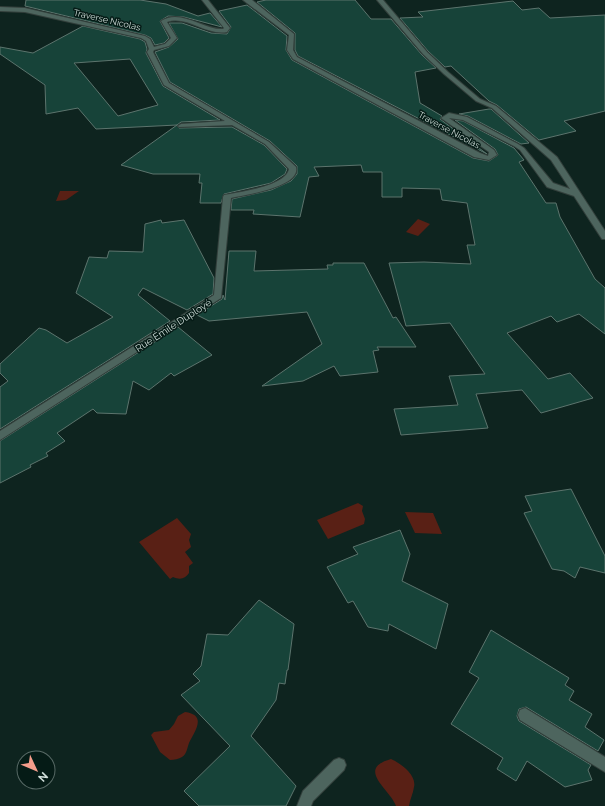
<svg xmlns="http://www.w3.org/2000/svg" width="605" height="806" font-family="Raleway,sans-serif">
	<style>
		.water { fill: #592015 }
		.building { fill: #174339; stroke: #5c746d; fill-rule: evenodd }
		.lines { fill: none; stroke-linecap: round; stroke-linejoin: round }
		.minor-casing { stroke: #323f3b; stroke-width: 2 }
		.minor { fill: #4d655e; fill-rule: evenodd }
		.labels { text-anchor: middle; stroke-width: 3; stroke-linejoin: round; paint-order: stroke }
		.far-street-label { font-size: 9px; fill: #d1dfdb; stroke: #051b16 }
		.street-label { font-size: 10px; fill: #d1dfdb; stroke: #051b16 }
	</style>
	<rect width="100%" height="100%" fill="#0e241f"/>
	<!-- water -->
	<path class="water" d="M 60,191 L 79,191 L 66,200 L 56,201 Z
		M 418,219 L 430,224 L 418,236 L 406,232 Z
		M 358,503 L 363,506 L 362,511 L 365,519 L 364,524 L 328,539 L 317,520 Z
		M 405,512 L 433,513 L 442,534 L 415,533 Z
		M 177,518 L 191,534 L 189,540 L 191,547 L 185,552 L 193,563 L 189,566 L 189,573 C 185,579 180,580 173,577 L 170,579 L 139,542 Z
		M 185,712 C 208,715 194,732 189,743 C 187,748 187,754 182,757 C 179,759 174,760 170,760 L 160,752 L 151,735 L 154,732 L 169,730 L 174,724 L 178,716 Z
		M 391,759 C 400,763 417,775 414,787 C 413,794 410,799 409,806 L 396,806 C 391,790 355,769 391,759 Z"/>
	<!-- building -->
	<path class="building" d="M 26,0 L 140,0 L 166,4 L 198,16 L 210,13 L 222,27 L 184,17 L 168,16 L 160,21 L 169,38 L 164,43 L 155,45 L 151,38 L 145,35 L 25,6 Z
		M 266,0 L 355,0 L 371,19 L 391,19 L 422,55 L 436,68 L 415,72 L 420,103 L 442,116 L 440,119 L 487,154 L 298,56 L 295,50 L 295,33 L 257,2 Z
		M 513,1 L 522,10 L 539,8 L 550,18 L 605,15 L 605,111 L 564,121 L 576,131 L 539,140 L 497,105 L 489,101 L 451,66 L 445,67 L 428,51 L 400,18 L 423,17 L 418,12 Z
		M 247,5 L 287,36 L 286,50 L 292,60 L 473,158 L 489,161 L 498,155 L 495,149 L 455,120 L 463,121 L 514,148 L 524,160 L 519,162 L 546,203 L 556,203 L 560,217 L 595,279 L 605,288 L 605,334 L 579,314 L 557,322 L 551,316 L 507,333 L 548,379 L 570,373 L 593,398 L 541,413 L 522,390 L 476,394 L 488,428 L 401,435 L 394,409 L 458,405 L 449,376 L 485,374 L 450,323 L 406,326 L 389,263 L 424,262 L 471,264 L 467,245 L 475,245 L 467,203 L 442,200 L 440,189 L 402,188 L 402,197 L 382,197 L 382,172 L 363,172 L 361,165 L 314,167 L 319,176 L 309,177 L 300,217 L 253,214 L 254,210 L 231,210 L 232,199 L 271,190 L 291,181 L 297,174 L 297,166 L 270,141 L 170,82 L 155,52 L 169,47 L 178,39 L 169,23 L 182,23 L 211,33 L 227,34 L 231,27 L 219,11 Z
		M 83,26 L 140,39 L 145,42 L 147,49 L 146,53 L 163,86 L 220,120 L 181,122 L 177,125 L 96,129 L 78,108 L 46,114 L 45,85 L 0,54 L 0,47 L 33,53 ZM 130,59 L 158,105 L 118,116 L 74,63 Z
		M 489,109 L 491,109 L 529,143 L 521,144 L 468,116 L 459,114 Z
		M 177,125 L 179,128 L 232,127 L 264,145 L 287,169 L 285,174 L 271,183 L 224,194 L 221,203 L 200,203 L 202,183 L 199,183 L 200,174 L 153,174 L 121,165 Z
		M 161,220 L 162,223 L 184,220 L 214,278 L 213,294 L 187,310 L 143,288 L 138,295 L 170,321 L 0,429 L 0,387 L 8,381 L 0,373 L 0,364 L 39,328 L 46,330 L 67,343 L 113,317 L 76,293 L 89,257 L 107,258 L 109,251 L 143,252 L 145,224 Z
		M 229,251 L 256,251 L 254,271 L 328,269 L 327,265 L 333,265 L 333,263 L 364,263 L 393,318 L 396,317 L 416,347 L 377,347 L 379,350 L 373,351 L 378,372 L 340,376 L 334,366 L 303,381 L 262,386 L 322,344 L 307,312 L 209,321 L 197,315 L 222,299 L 223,295 L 225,300 Z
		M 178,327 L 212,355 L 174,376 L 171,373 L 149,390 L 133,381 L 126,414 L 97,413 L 93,409 L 57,433 L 65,441 L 46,453 L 48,456 L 30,465 L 31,467 L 0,483 L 0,441 Z
		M 571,489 L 605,556 L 605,573 L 580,567 L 575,578 L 564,571 L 552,569 L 524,513 L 532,511 L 525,496 Z
		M 400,530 L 410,554 L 402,581 L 448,604 L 436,649 L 389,624 L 388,631 L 368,627 L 353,601 L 348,603 L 327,567 L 358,554 L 353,547 Z
		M 259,600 L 294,624 L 288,670 L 287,670 L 285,684 L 279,683 L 276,700 L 251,736 L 296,786 L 286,806 L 199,806 L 184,791 L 230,746 L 181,695 L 200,681 L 193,674 L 201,666 L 207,634 L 228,635 Z
		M 491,630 L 569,678 L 565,685 L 574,691 L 569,700 L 592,714 L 585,727 L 604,740 L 598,751 L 526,707 L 519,709 L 517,716 L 519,721 L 591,765 L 588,770 L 592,780 L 565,787 L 527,761 L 516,781 L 497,769 L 503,758 L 451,724 L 479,678 L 469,672 Z"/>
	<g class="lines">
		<defs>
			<path id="minor" d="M 202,0 L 208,0 L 230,28 L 227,32 C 206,36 187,15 167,22 L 177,38 L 169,46 L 154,50 L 153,52 L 169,83 L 269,142 L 296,167 C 301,187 244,195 231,198 L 221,298 L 0,440 L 0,431 L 214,295 L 223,197 L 224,195 C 240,192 286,186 289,169 L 265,144 L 232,125 L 179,127 L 178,126 L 181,124 L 225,121 L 164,85 L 147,52 L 149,49 L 146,41 L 141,38 L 25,12 L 0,11 L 0,7 L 25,8 L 145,36 L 150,39 L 154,47 L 165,44 L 171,38 L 161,21 C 181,8 203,30 223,29 L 224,28 Z
				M 243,0 L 252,0 L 294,34 L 293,50 L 297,57 L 480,153 L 488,156 L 489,152 L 441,118 L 449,113 L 467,117 L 518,144 L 524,148 L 553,183 L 570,189 L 551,160 L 492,108 L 476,101 L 444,74 L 423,54 L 377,0 L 383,0 L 427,52 L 448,72 L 480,99 L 496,106 L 557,157 L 605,231 L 605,239 L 602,239 L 574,196 L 547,187 L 520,150 L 514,146 L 463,120 L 449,118 L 494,150 L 497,155 L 489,160 L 474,157 L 293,59 L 287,50 L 289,35 Z
				M 525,708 L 605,757 L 605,772 L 520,720 L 518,715 L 520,710 Z
				M 339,758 L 344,760 L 346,765 L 344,770 L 313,801 L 311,806 L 297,806 L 303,791 L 334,760 Z"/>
		</defs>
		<!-- minor casing -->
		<use href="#minor" class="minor-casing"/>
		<!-- minor -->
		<use href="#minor" class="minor"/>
	</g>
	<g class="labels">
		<!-- far-street labels -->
		<g class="far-street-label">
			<text transform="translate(107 20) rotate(13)" y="3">Traverse Nicolas</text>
			<text transform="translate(449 130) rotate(28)" y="3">Traverse Nicolas</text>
		</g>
		<!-- street labels -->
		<g class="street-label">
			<text transform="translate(173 325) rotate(-33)" y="4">Rue Émile Duployé</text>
		</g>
	</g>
	<!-- north arrow -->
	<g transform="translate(36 770) rotate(134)"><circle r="19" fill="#051b16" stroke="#576965"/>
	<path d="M0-3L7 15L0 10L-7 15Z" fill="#f49d8b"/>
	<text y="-6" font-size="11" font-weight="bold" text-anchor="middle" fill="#d1dfdb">N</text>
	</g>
</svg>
